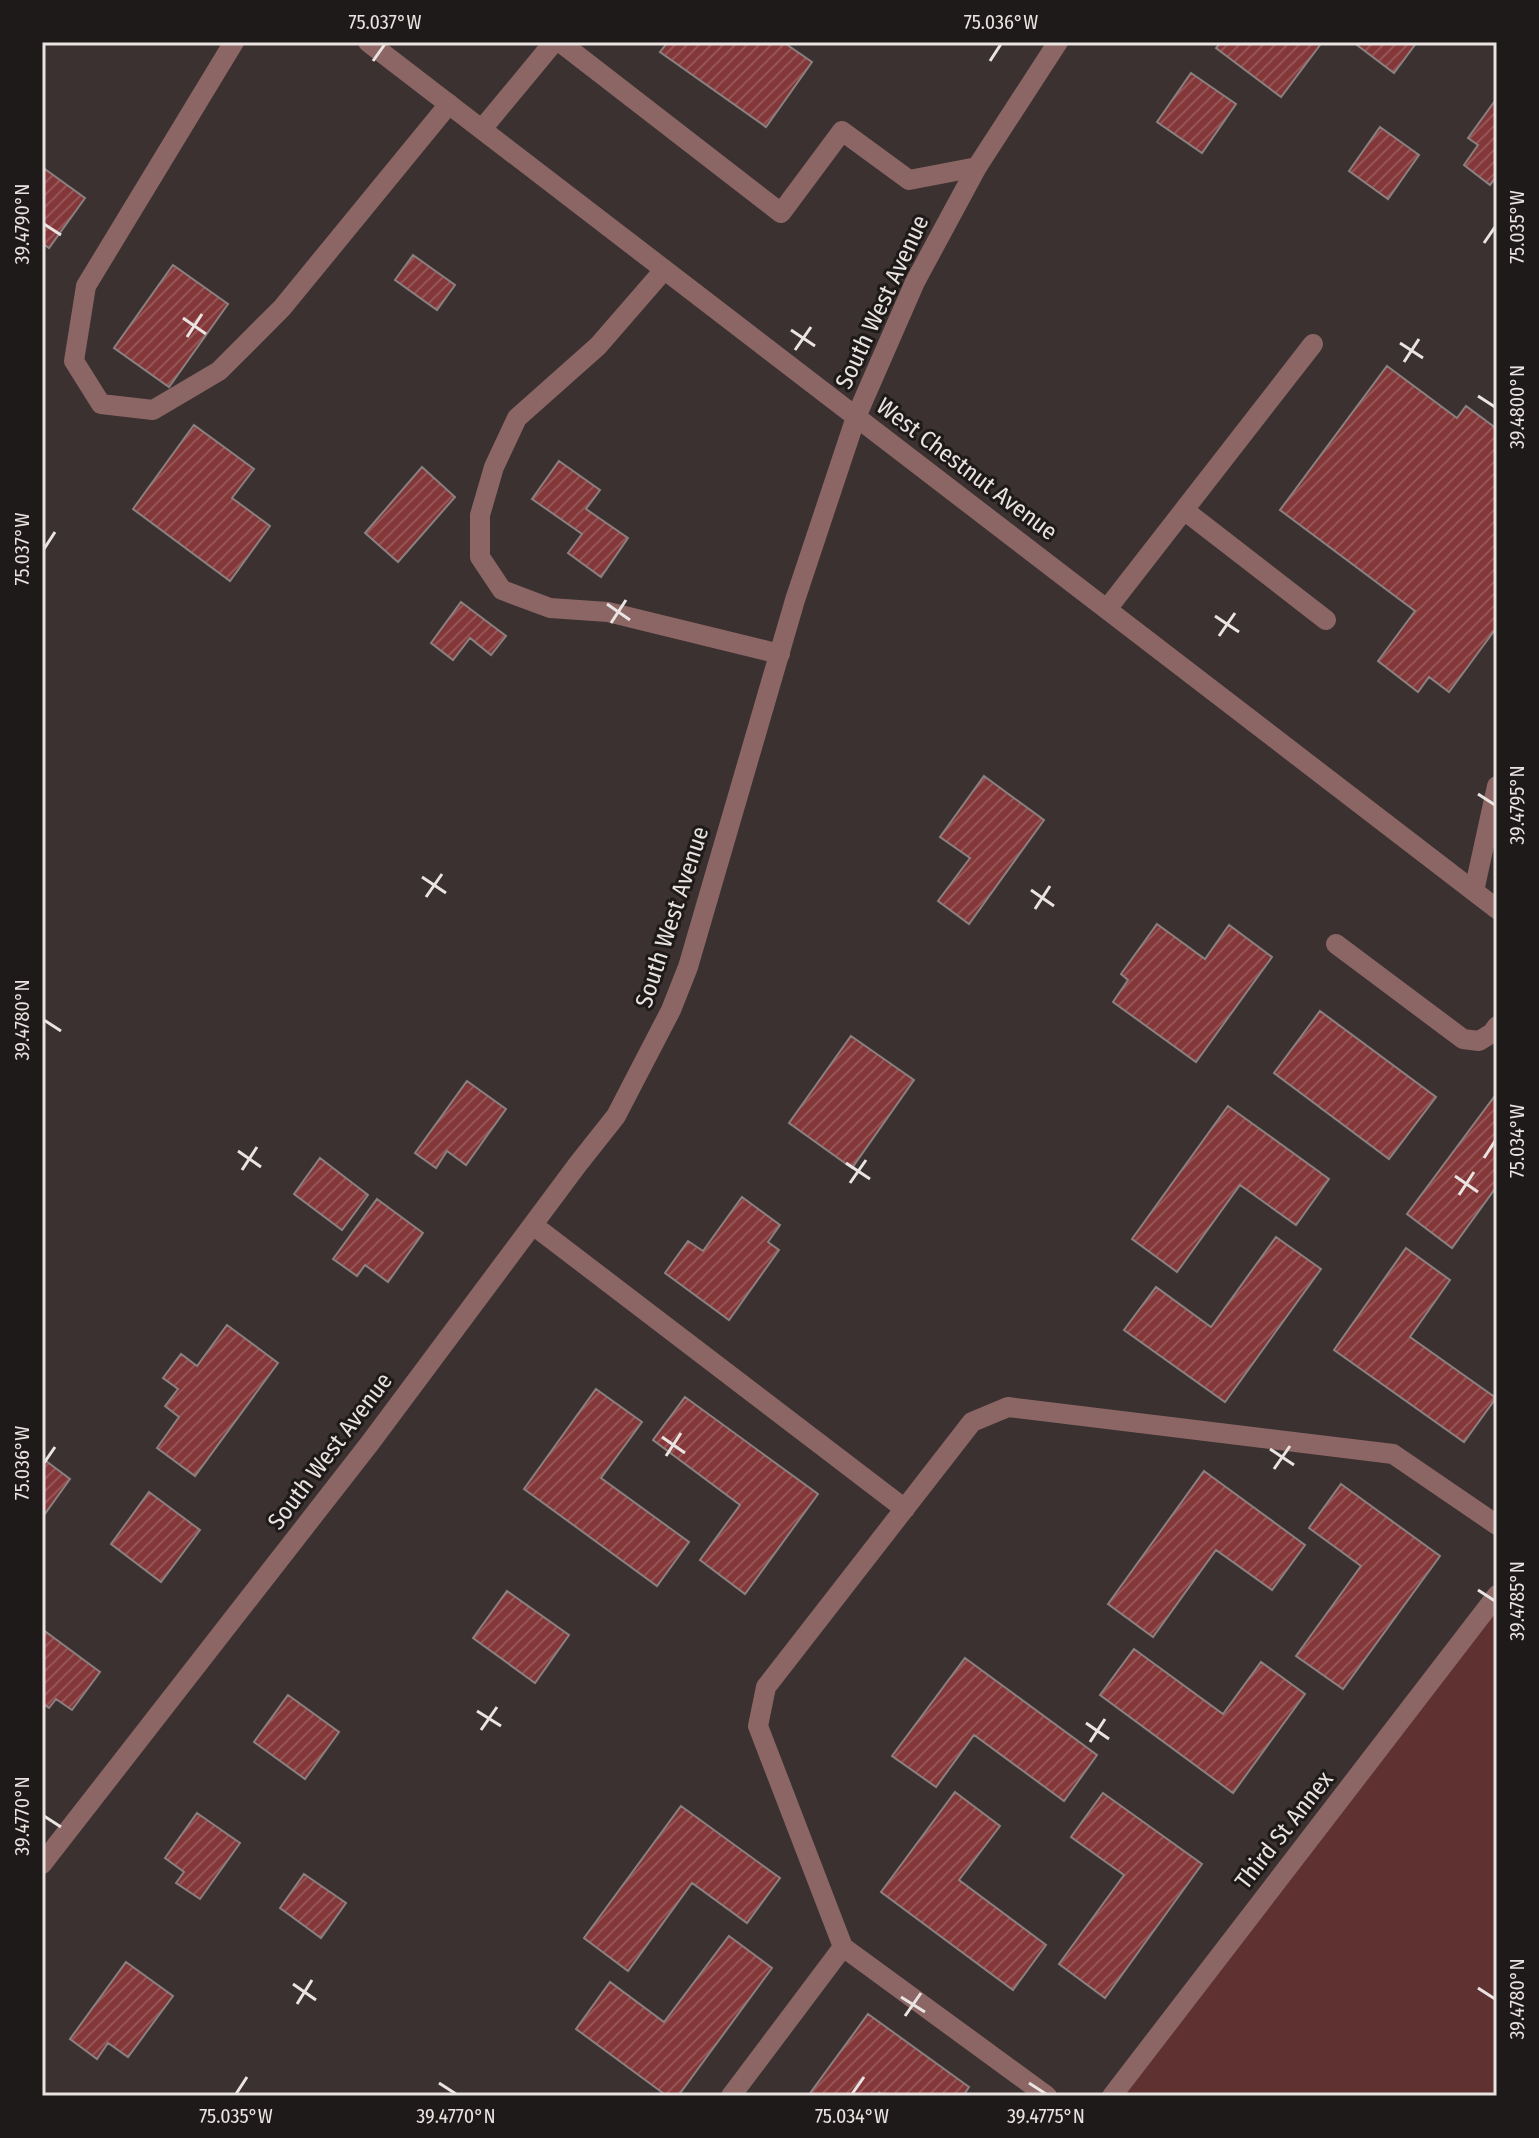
<svg xmlns="http://www.w3.org/2000/svg" width="1539" height="2138" font-family="'Fira Sans Condensed',sans-serif">
	<style>
		.park { fill: #5f3130 }
		.building { fill: url(#building-hatch); stroke: #8b8080; stroke-width: 2 }
		.lines { fill: none; stroke-linecap: round; stroke-linejoin: round }
		.service { stroke: #8b6665; stroke-width: 20 }
		.tertiary { stroke: #8b6665; stroke-width: 20 }
		.ticks { fill: none; stroke: #e9e3e2; stroke-width: 3 }
		.labels { text-anchor: middle; stroke-width: 6; stroke-linejoin: round; paint-order: stroke }
		.street-label { font-size: 24px; fill: #e9e3e2; stroke: #1e1a19 }
		.neatline { fill: none; stroke: #e9e3e2; stroke-width: 3 }
		.ticks-label { font-size: 20px; text-anchor: middle; fill: #e9e3e2 }
	</style>
	<defs>
		<pattern id="building-hatch" width="6" height="6" patternUnits="userSpaceOnUse" patternTransform="scale(2)"><rect width="6" height="6" fill="#833739"/><path d="M-1 1l2-2M0 6l6-6M5 7l2-2" fill="none" stroke="#955455"/></pattern>
	</defs>
	<rect width="100%" height="100%" fill="#3a3130"/>
	<!-- park -->
	<path class="park" d="M 1497,1597 L 1497,2096 L 1116,2096 Z"/>
	<!-- building -->
	<path class="building" d="M 668,42 L 783,42 L 812,62 L 766,127 L 660,52 Z
		M 1221,42 L 1316,42 L 1320,45 L 1281,97 L 1216,48 Z
		M 1359,42 L 1417,42 L 1394,73 L 1357,45 Z
		M 1191,73 L 1236,104 L 1202,153 L 1157,122 Z
		M 1497,98 L 1497,175 L 1490,185 L 1464,165 L 1478,145 L 1468,138 Z
		M 1380,127 L 1419,155 L 1388,199 L 1349,171 Z
		M 42,167 L 85,198 L 49,248 L 42,243 Z
		M 413,255 L 455,285 L 437,310 L 395,280 Z
		M 173,265 L 228,304 L 169,387 L 114,348 Z
		M 1387,366 L 1457,418 L 1466,406 L 1497,429 L 1497,627 L 1449,692 L 1429,677 L 1418,692 L 1378,661 L 1415,611 L 1280,510 Z
		M 194,425 L 254,469 L 232,498 L 270,526 L 230,581 L 133,509 Z
		M 559,461 L 600,490 L 586,509 L 628,538 L 601,577 L 568,553 L 582,534 L 532,499 Z
		M 422,467 L 455,497 L 398,562 L 365,533 Z
		M 461,602 L 506,636 L 491,655 L 470,638 L 453,660 L 431,643 Z
		M 984,776 L 1044,820 L 969,924 L 938,901 L 970,858 L 940,837 Z
		M 1157,924 L 1205,959 L 1229,925 L 1272,957 L 1196,1062 L 1113,1002 L 1128,980 L 1121,974 Z
		M 1320,1011 L 1436,1097 L 1389,1159 L 1274,1073 Z
		M 851,1036 L 914,1080 L 852,1168 L 789,1123 Z
		M 467,1081 L 506,1109 L 466,1165 L 447,1151 L 436,1168 L 415,1153 Z
		M 1497,1093 L 1497,1186 L 1452,1248 L 1407,1214 Z
		M 1228,1106 L 1329,1179 L 1296,1225 L 1240,1185 L 1177,1272 L 1132,1239 Z
		M 320,1158 L 368,1195 L 342,1230 L 294,1194 Z
		M 742,1197 L 780,1225 L 768,1242 L 779,1250 L 729,1320 L 665,1273 L 688,1241 L 703,1251 Z
		M 377,1199 L 423,1233 L 388,1282 L 365,1265 L 357,1276 L 333,1259 Z
		M 1276,1237 L 1321,1269 L 1225,1402 L 1124,1330 L 1156,1287 L 1211,1327 Z
		M 1406,1248 L 1450,1280 L 1410,1337 L 1496,1398 L 1464,1442 L 1334,1350 Z
		M 227,1325 L 278,1363 L 195,1476 L 157,1448 L 179,1417 L 165,1406 L 178,1389 L 163,1378 L 181,1354 L 197,1366 Z
		M 596,1389 L 642,1422 L 601,1478 L 689,1542 L 657,1586 L 524,1489 Z
		M 685,1397 L 818,1494 L 745,1594 L 700,1560 L 740,1505 L 653,1440 Z
		M 42,1458 L 70,1479 L 42,1518 Z
		M 1204,1471 L 1305,1545 L 1272,1590 L 1216,1550 L 1153,1637 L 1108,1604 Z
		M 1341,1484 L 1440,1556 L 1343,1689 L 1296,1656 L 1361,1566 L 1309,1528 Z
		M 149,1492 L 200,1530 L 161,1582 L 111,1544 Z
		M 507,1591 L 569,1635 L 535,1683 L 473,1638 Z
		M 42,1629 L 100,1672 L 72,1710 L 56,1699 L 49,1708 L 42,1703 Z
		M 1134,1649 L 1223,1714 L 1261,1662 L 1305,1694 L 1233,1793 L 1100,1695 Z
		M 965,1658 L 1097,1755 L 1064,1801 L 974,1735 L 936,1787 L 892,1756 Z
		M 288,1695 L 339,1732 L 305,1779 L 254,1742 Z
		M 955,1792 L 1000,1826 L 959,1880 L 1046,1945 L 1013,1990 L 881,1892 Z
		M 1103,1793 L 1202,1864 L 1105,1998 L 1059,1964 L 1124,1875 L 1071,1837 Z
		M 681,1806 L 780,1878 L 747,1923 L 692,1883 L 628,1971 L 584,1938 Z
		M 197,1813 L 240,1843 L 200,1899 L 176,1883 L 184,1872 L 165,1858 Z
		M 304,1874 L 346,1903 L 321,1938 L 280,1908 Z
		M 729,1936 L 772,1968 L 678,2096 L 667,2096 L 576,2029 L 610,1982 L 664,2022 Z
		M 126,1962 L 173,1996 L 128,2057 L 108,2043 L 97,2059 L 70,2039 Z
		M 868,2014 L 969,2087 L 963,2096 L 884,2096 L 879,2092 L 877,2096 L 808,2096 Z"/>
	<g class="lines">
		<!-- service -->
		<path class="service" d="M 234,42 L 86,286 L 74,361 L 101,404 L 153,410 L 219,371 L 282,308 L 449,104
			M 560,42 L 781,213 L 842,131 L 909,180 L 977,167
			M 482,129 L 554,42
			M 664,270 L 598,346 L 517,418 L 494,467 L 480,515 L 480,557 L 502,590 L 550,608 L 608,612 L 780,654
			M 1184,510 L 1326,620
			M 1107,609 L 1313,344
			M 1474,891 L 1497,786
			M 1336,944 L 1463,1039 L 1479,1041 L 1492,1033 L 1497,1026
			M 533,1225 L 905,1509
			M 843,1947 L 758,1726 L 766,1687 L 972,1422 L 1008,1407 L 1393,1454 L 1497,1525
			M 731,2096 L 843,1947 L 1047,2096
			M 1112,2096 L 1497,1595"/>
		<!-- tertiary -->
		<path class="tertiary" d="M 368,42 L 1497,909
			M 42,1864 L 370,1443 L 578,1164 L 616,1116 L 671,1010 L 688,967 L 795,600 L 856,417 L 915,282 L 977,167 L 1058,42"/>
	</g>
	<!-- ticks -->
	<path class="ticks" d="M 373,61 L 385,44M 990,61 L 1001,44M 44,224 L 61,235M 1484,243 L 1495,227M 183,318 L 206,334M 791,330 L 815,346M 187,337 L 202,314M 1400,343 L 1423,358M 795,350 L 811,327M 1404,362 L 1419,339M 1478,396 L 1495,407M 44,549 L 55,532M 607,604 L 630,620M 1215,616 L 1239,632M 611,623 L 626,600M 1219,636 L 1235,613M 1478,794 L 1495,805M 422,877 L 446,893M 1031,890 L 1054,906M 426,897 L 442,874M 1035,909 L 1050,886M 44,1020 L 61,1031M 238,1151 L 261,1167M 1484,1158 L 1495,1141M 846,1163 L 870,1179M 242,1170 L 257,1147M 1455,1176 L 1478,1192M 850,1183 L 866,1160M 1459,1195 L 1474,1172M 662,1437 L 685,1453M 1270,1449 L 1294,1465M 666,1456 L 681,1433M 44,1463 L 55,1447M 1274,1469 L 1290,1446M 1478,1590 L 1495,1601M 477,1711 L 501,1726M 1086,1723 L 1109,1739M 481,1730 L 497,1707M 1090,1742 L 1105,1719M 44,1816 L 61,1827M 293,1984 L 316,2000M 1478,1988 L 1495,1999M 901,1997 L 925,2012M 297,2004 L 312,1980M 905,2016 L 921,1993M 439,2083 L 456,2094M 1029,2083 L 1046,2094M 236,2094 L 247,2077M 852,2094 L 864,2077"/>
	<g class="labels">
		<!-- street labels -->
		<g class="street-label">
			<text transform="translate(882 302) rotate(-65)" y="8">South West Avenue</text>
			<text transform="translate(967 469) rotate(37)" y="8">West Chestnut Avenue</text>
			<text transform="translate(672 917) rotate(-72)" y="8">South West Avenue</text>
			<text transform="translate(330 1451) rotate(-53)" y="8">South West Avenue</text>
			<text transform="translate(1284 1830) rotate(-52)" y="8">Third St Annex</text>
		</g>
	</g>
	<!-- border -->
	<rect width="1539" height="2138" fill="none" stroke="#1e1a19" stroke-width="88"/>
	<rect x="44" y="44" width="1451" height="2050" class="neatline"/>
	<g class="ticks-label">
		<text x="385" y="29">75.037°W</text>
		<text x="1001" y="29">75.036°W</text>
		<text transform="translate(22 224) rotate(-90)" y="7">39.4790°N</text>
		<text transform="translate(1517 227) rotate(-90)" y="7">75.035°W</text>
		<text transform="translate(1517 407) rotate(-90)" y="7">39.4800°N</text>
		<text transform="translate(22 549) rotate(-90)" y="7">75.037°W</text>
		<text transform="translate(1517 805) rotate(-90)" y="7">39.4795°N</text>
		<text transform="translate(22 1020) rotate(-90)" y="7">39.4780°N</text>
		<text transform="translate(1517 1141) rotate(-90)" y="7">75.034°W</text>
		<text transform="translate(22 1463) rotate(-90)" y="7">75.036°W</text>
		<text transform="translate(1517 1601) rotate(-90)" y="7">39.4785°N</text>
		<text transform="translate(22 1816) rotate(-90)" y="7">39.4770°N</text>
		<text transform="translate(1517 1999) rotate(-90)" y="7">39.4780°N</text>
		<text x="236" y="2123">75.035°W</text>
		<text x="456" y="2123">39.4770°N</text>
		<text x="852" y="2123">75.034°W</text>
		<text x="1046" y="2123">39.4775°N</text>
	</g>
</svg>
